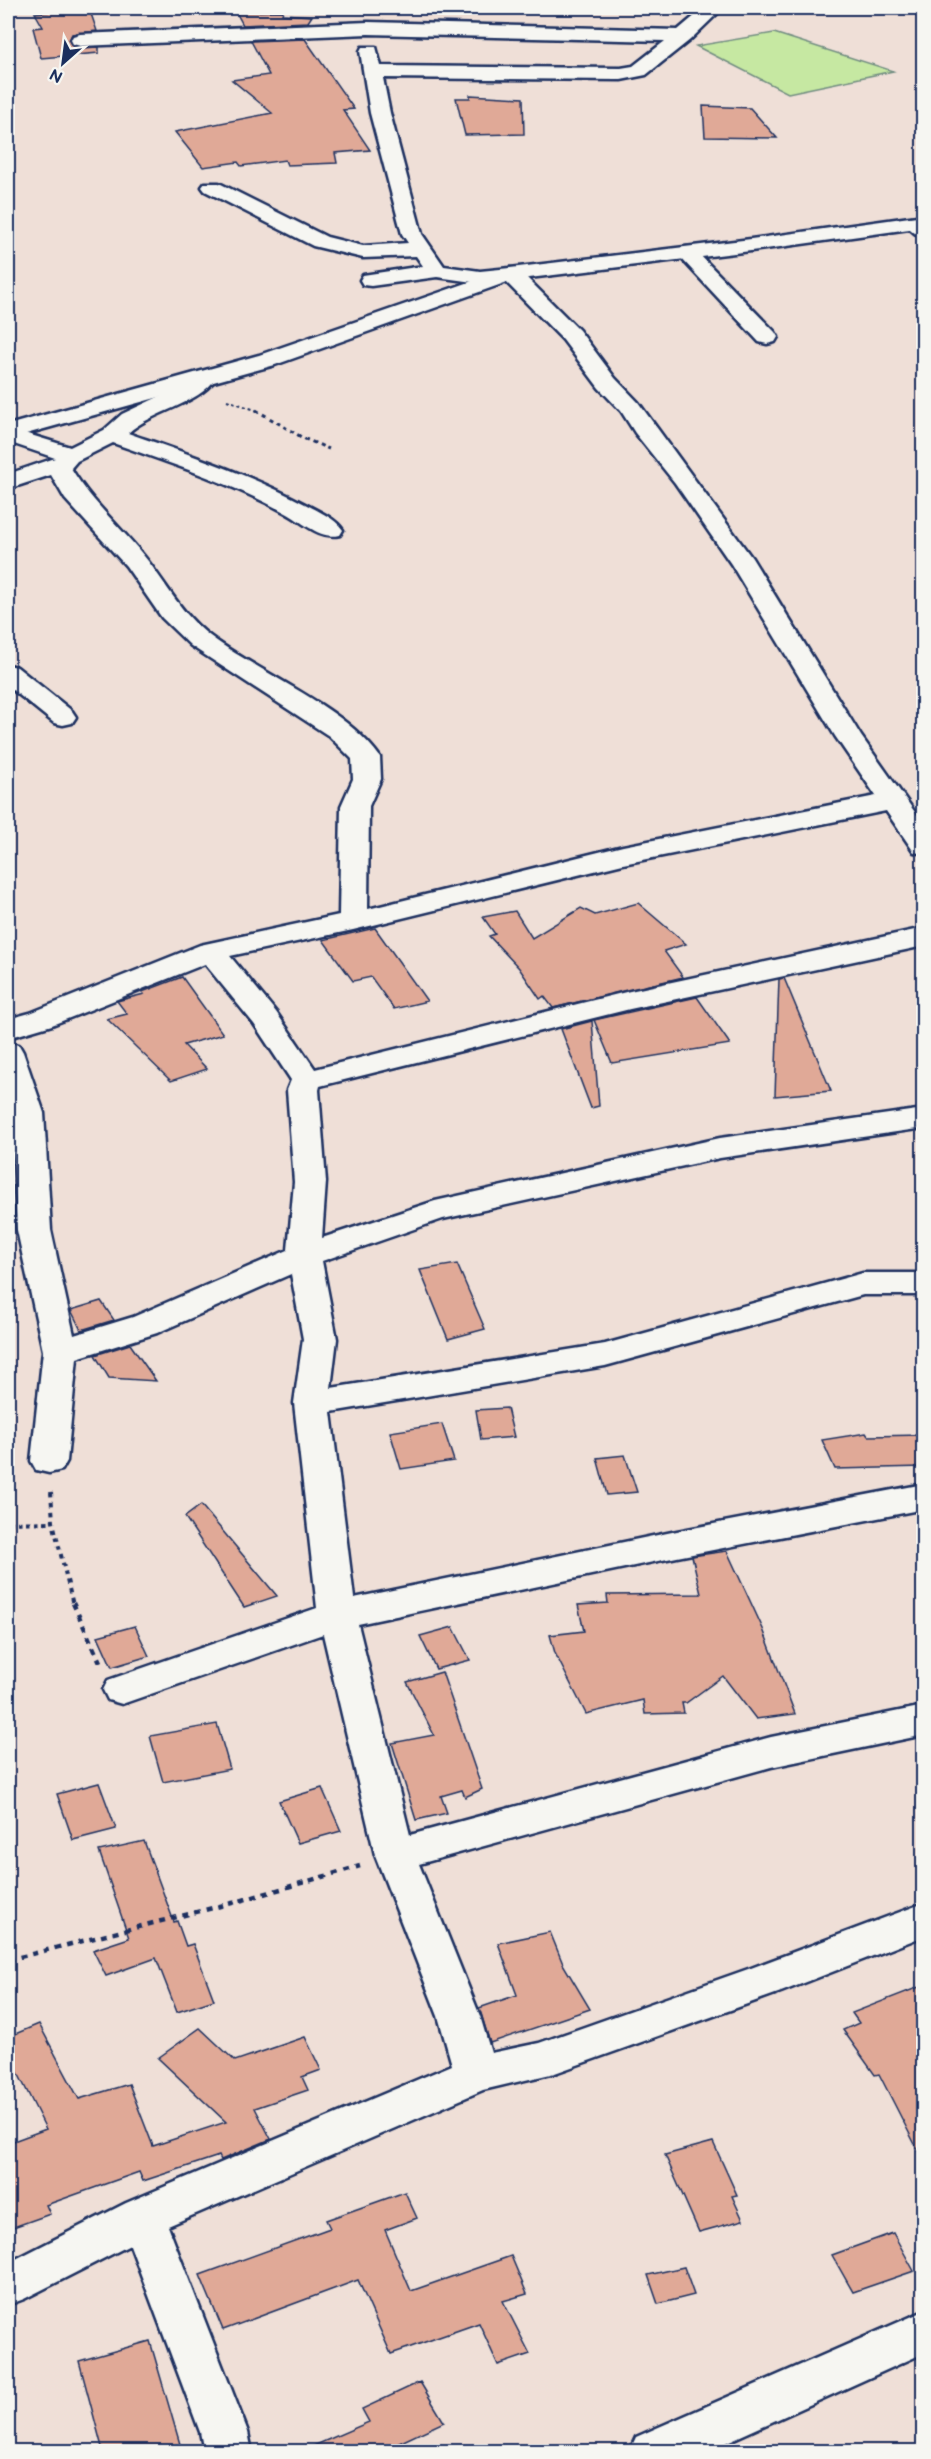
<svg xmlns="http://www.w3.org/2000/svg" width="931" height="2459" font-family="'Balsamiq Sans',sans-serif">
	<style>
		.green { fill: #c6e8a2; stroke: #708c80; stroke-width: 1.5 }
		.building { fill: #e0a997; stroke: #1b2f5e; stroke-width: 1.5 }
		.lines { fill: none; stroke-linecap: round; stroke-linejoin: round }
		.street-casing { stroke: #1b2f5e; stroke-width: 5 }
		.secondary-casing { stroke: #1b2f5e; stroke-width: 5 }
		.path-far3 { stroke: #1b2f5e; stroke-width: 2; stroke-dasharray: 3 3; stroke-linecap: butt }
		.path-far2 { stroke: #1b2f5e; stroke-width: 3; stroke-dasharray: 4 4; stroke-linecap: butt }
		.path-far1 { stroke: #1b2f5e; stroke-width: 4; stroke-dasharray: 4.5 4.5; stroke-linecap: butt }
		.path { stroke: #1b2f5e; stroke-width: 4.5; stroke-dasharray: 6 6; stroke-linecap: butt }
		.street { fill: #f6f6f2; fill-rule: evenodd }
		.secondary { fill: #f6f6f2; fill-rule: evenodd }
	</style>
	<rect width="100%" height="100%" fill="#efdfd7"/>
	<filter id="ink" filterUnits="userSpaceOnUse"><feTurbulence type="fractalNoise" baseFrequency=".0167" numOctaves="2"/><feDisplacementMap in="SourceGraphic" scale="12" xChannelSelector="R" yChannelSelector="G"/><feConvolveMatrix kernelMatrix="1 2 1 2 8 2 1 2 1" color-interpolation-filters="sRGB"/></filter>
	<g filter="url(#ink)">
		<!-- green -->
		<path class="green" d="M 774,33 L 893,71 L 788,93 L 696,46 Z"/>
		<!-- building -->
		<path class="building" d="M 47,8 L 89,8 L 97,31 L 72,34 L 69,41 L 72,46 L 79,48 L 99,47 L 99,53 L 41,58 L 33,28 L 43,27 L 35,13 L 48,12 Z
			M 283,11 L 282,14 L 312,16 L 308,22 L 243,25 L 236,12 Z
			M 305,39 L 354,109 L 343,110 L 370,150 L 335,153 L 337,163 L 287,165 L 285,160 L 241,166 L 238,162 L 203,167 L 175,132 L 272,113 L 232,80 L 269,75 L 251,41 Z
			M 470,95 L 523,98 L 524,134 L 465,135 L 456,98 L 470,98 Z
			M 703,106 L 750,108 L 777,138 L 705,137 Z
			M 638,903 L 686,944 L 664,951 L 683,977 L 553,1008 L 544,996 L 540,999 L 519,968 L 489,936 L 495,934 L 483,917 L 515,911 L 532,938 L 581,908 L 595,915 Z
			M 375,928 L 427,1001 L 394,1009 L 371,977 L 353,981 L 323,940 Z
			M 182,977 L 223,1034 L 184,1045 L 207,1069 L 171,1081 L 107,1019 L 127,1014 L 117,1001 L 144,994 L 142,992 Z
			M 784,978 L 831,1091 L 775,1096 L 779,979 Z
			M 697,997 L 730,1044 L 612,1063 L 594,1020 Z
			M 592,1021 L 599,1106 L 591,1108 L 561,1029 Z
			M 457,1264 L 485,1329 L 448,1339 L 420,1270 Z
			M 101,1301 L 114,1320 L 81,1330 L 71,1310 Z
			M 130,1344 L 156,1381 L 109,1378 L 95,1355 Z
			M 507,1408 L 514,1437 L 481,1440 L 476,1410 Z
			M 442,1424 L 454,1461 L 401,1469 L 390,1432 Z
			M 866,1433 L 868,1436 L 924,1435 L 924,1467 L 835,1469 L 822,1440 Z
			M 625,1455 L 637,1492 L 607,1495 L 597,1458 Z
			M 201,1505 L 277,1596 L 244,1607 L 185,1517 Z
			M 727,1551 L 763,1629 L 795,1714 L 756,1719 L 723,1676 L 686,1703 L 682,1703 L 684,1713 L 645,1714 L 643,1700 L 586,1714 L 555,1653 L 550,1635 L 584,1631 L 578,1605 L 608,1603 L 607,1595 L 701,1594 L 692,1556 Z
			M 135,1626 L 149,1656 L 112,1667 L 98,1636 Z
			M 453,1627 L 470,1660 L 436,1669 L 420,1636 Z
			M 442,1672 L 482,1789 L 465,1797 L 462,1790 L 441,1796 L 447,1813 L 416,1820 L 392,1743 L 434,1735 L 407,1682 Z
			M 217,1724 L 230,1769 L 163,1782 L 150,1736 Z
			M 99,1783 L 116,1829 L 73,1840 L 57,1794 Z
			M 322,1788 L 341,1831 L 298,1843 L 279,1801 Z
			M 144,1841 L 174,1922 L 177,1921 L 186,1946 L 193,1944 L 214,2000 L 177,2012 L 156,1958 L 106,1976 L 93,1950 L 129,1938 L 99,1851 Z
			M 550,1932 L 563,1964 L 590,2009 L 490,2043 L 479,2008 L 517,1995 L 498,1943 Z
			M 924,1985 L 924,2162 L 879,2074 L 875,2075 L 843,2030 L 859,2023 L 852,2013 Z
			M 39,2024 L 79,2099 L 129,2084 L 153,2146 L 226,2122 L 158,2058 L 200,2028 L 235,2061 L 305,2037 L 321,2070 L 302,2077 L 308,2090 L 255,2108 L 271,2139 L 221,2160 L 219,2156 L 143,2181 L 139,2172 L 46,2205 L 50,2214 L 8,2229 L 8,2143 L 46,2129 L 8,2053 L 8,2037 Z
			M 713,2142 L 737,2195 L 732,2196 L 743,2220 L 699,2232 L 665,2155 Z
			M 405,2192 L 417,2218 L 385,2230 L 411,2291 L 511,2256 L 527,2294 L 503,2301 L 530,2354 L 498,2365 L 479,2323 L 391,2354 L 358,2280 L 223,2330 L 200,2275 L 330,2228 L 326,2220 Z
			M 893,2233 L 914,2271 L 853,2292 L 832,2255 Z
			M 684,2267 L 694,2295 L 658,2304 L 648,2275 Z
			M 150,2341 L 182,2451 L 103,2451 L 79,2361 Z
			M 420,2382 L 444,2422 L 382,2451 L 302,2451 L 369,2422 L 362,2409 Z"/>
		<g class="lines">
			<defs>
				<path id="street" d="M 704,8 L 723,8 L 690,40 L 646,75 L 621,80 L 383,78 L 390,113 L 422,234 L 444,266 L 480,271 L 510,268 L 518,269 L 579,330 L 615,378 L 638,402 L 752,558 L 861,736 L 924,825 L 924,854 L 914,852 L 886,811 L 623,864 L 353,930 L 230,956 L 276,1012 L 315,1069 L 630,991 L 924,928 L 924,946 L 630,1009 L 320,1086 L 319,1090 L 326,1182 L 322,1238 L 435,1201 L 720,1138 L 924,1109 L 924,1128 L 720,1158 L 443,1219 L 322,1261 L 337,1339 L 331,1388 L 605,1344 L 863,1273 L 924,1273 L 924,1295 L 863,1295 L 605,1366 L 331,1412 L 354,1598 L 677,1531 L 924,1484 L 924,1509 L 677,1557 L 358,1624 L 410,1835 L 771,1737 L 924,1706 L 924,1735 L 771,1767 L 419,1864 L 480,2016 L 491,2053 L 539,2043 L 751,1968 L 924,1903 L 924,1936 L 781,1992 L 555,2073 L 483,2090 L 168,2226 L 248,2432 L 252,2452 L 204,2452 L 200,2432 L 130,2245 L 24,2299 L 8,2305 L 8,2263 L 126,2203 L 452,2065 L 438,2016 L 375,1855 L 323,1634 L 122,1704 L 108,1700 L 103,1690 L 108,1680 L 317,1608 L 294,1403 L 303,1339 L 291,1274 L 157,1333 L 77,1358 L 67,1461 L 62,1470 L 49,1473 L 36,1470 L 31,1461 L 43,1351 L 17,1230 L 12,1113 L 8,1098 L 8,1043 L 19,1045 L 23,1052 L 44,1113 L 51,1230 L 74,1335 L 133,1317 L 288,1250 L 294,1182 L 287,1090 L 291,1080 L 254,1024 L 205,964 L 52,1025 L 8,1038 L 8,1019 L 30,1013 L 200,945 L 339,915 L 341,806 L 353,779 L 352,759 L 329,736 L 191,646 L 162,618 L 126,566 L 65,499 L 51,475 L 8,489 L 8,474 L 55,458 L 8,442 L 8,428 L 70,447 L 104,430 L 122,414 L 169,392 L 197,373 L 205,371 L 213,373 L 216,378 C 198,405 152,411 128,433 C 188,454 249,474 305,504 C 318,511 335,518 343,530 L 340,535 C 320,540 303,522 286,513 C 231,483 172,464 113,443 L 77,461 L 71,468 C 91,502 120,526 144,556 C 166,583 181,614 210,636 C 259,673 345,707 380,757 L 381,779 L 369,806 L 368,909 L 623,846 L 876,796 L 835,736 L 731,564 L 675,483 L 635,433 L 621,411 L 599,388 L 563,340 L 505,281 L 480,283 L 437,277 L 371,286 L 363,285 L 360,280 L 363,275 L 423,266 L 416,256 L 363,258 L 313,246 L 205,191 L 202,187 L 205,183 L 219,183 L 327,237 L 363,246 L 408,243 L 402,234 L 370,113 L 360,51 L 362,47 L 376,47 L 381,66 L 621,68 L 633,66 L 665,41 L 368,34 L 80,46 L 73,44 L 71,40 L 73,36 L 80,34 L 368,22 L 678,30 Z
					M 913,217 L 924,221 L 924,237 L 917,235 L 903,223 L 906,219 Z
					M 687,247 L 694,249 L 775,332 L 778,337 L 775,342 L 767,344 L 759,342 L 680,257 L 676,253 L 680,249 Z
					M 8,665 L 17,667 L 72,711 L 76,717 L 72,723 L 63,725 L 54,723 L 8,686 Z
					M 924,2311 L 924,2353 L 705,2452 L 629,2452 L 636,2437 Z"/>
				<path id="secondary" d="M 924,215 L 924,227 L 751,251 L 513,280 L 275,365 L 8,439 L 8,425 L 259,355 L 510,268 L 751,239 Z"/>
			</defs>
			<!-- street casing -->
			<use href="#street" class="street-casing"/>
			<!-- secondary casing -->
			<use href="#secondary" class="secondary-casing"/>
			<!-- path-far3 -->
			<path class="path-far3" d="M 227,400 L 258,411"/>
			<!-- path-far2 -->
			<path class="path-far2" d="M 256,410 L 303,438 L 329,449"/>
			<!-- path-far1 -->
			<path class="path-far1" d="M 51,1492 L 53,1522 L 73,1605
				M 8,1523 L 53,1522"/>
			<!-- path -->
			<path class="path" d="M 73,1603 L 100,1662
				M 8,1960 L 236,1902 L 360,1866"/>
			<!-- street -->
			<use href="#street" class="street"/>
			<!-- secondary -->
			<use href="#secondary" class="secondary"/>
		</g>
	</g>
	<!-- margin -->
	<rect width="931" height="2459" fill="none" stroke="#f6f6f2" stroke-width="30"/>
	<rect x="15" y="15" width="901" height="2429" fill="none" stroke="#1b2f5e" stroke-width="2" filter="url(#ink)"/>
	<!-- north arrow -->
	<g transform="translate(63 63) rotate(208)" stroke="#f6f6f2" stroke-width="4.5" paint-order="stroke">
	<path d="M0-4.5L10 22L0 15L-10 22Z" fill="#1b2f5e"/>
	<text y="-9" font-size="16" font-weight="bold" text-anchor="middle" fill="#1b2f5e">N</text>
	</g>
</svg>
